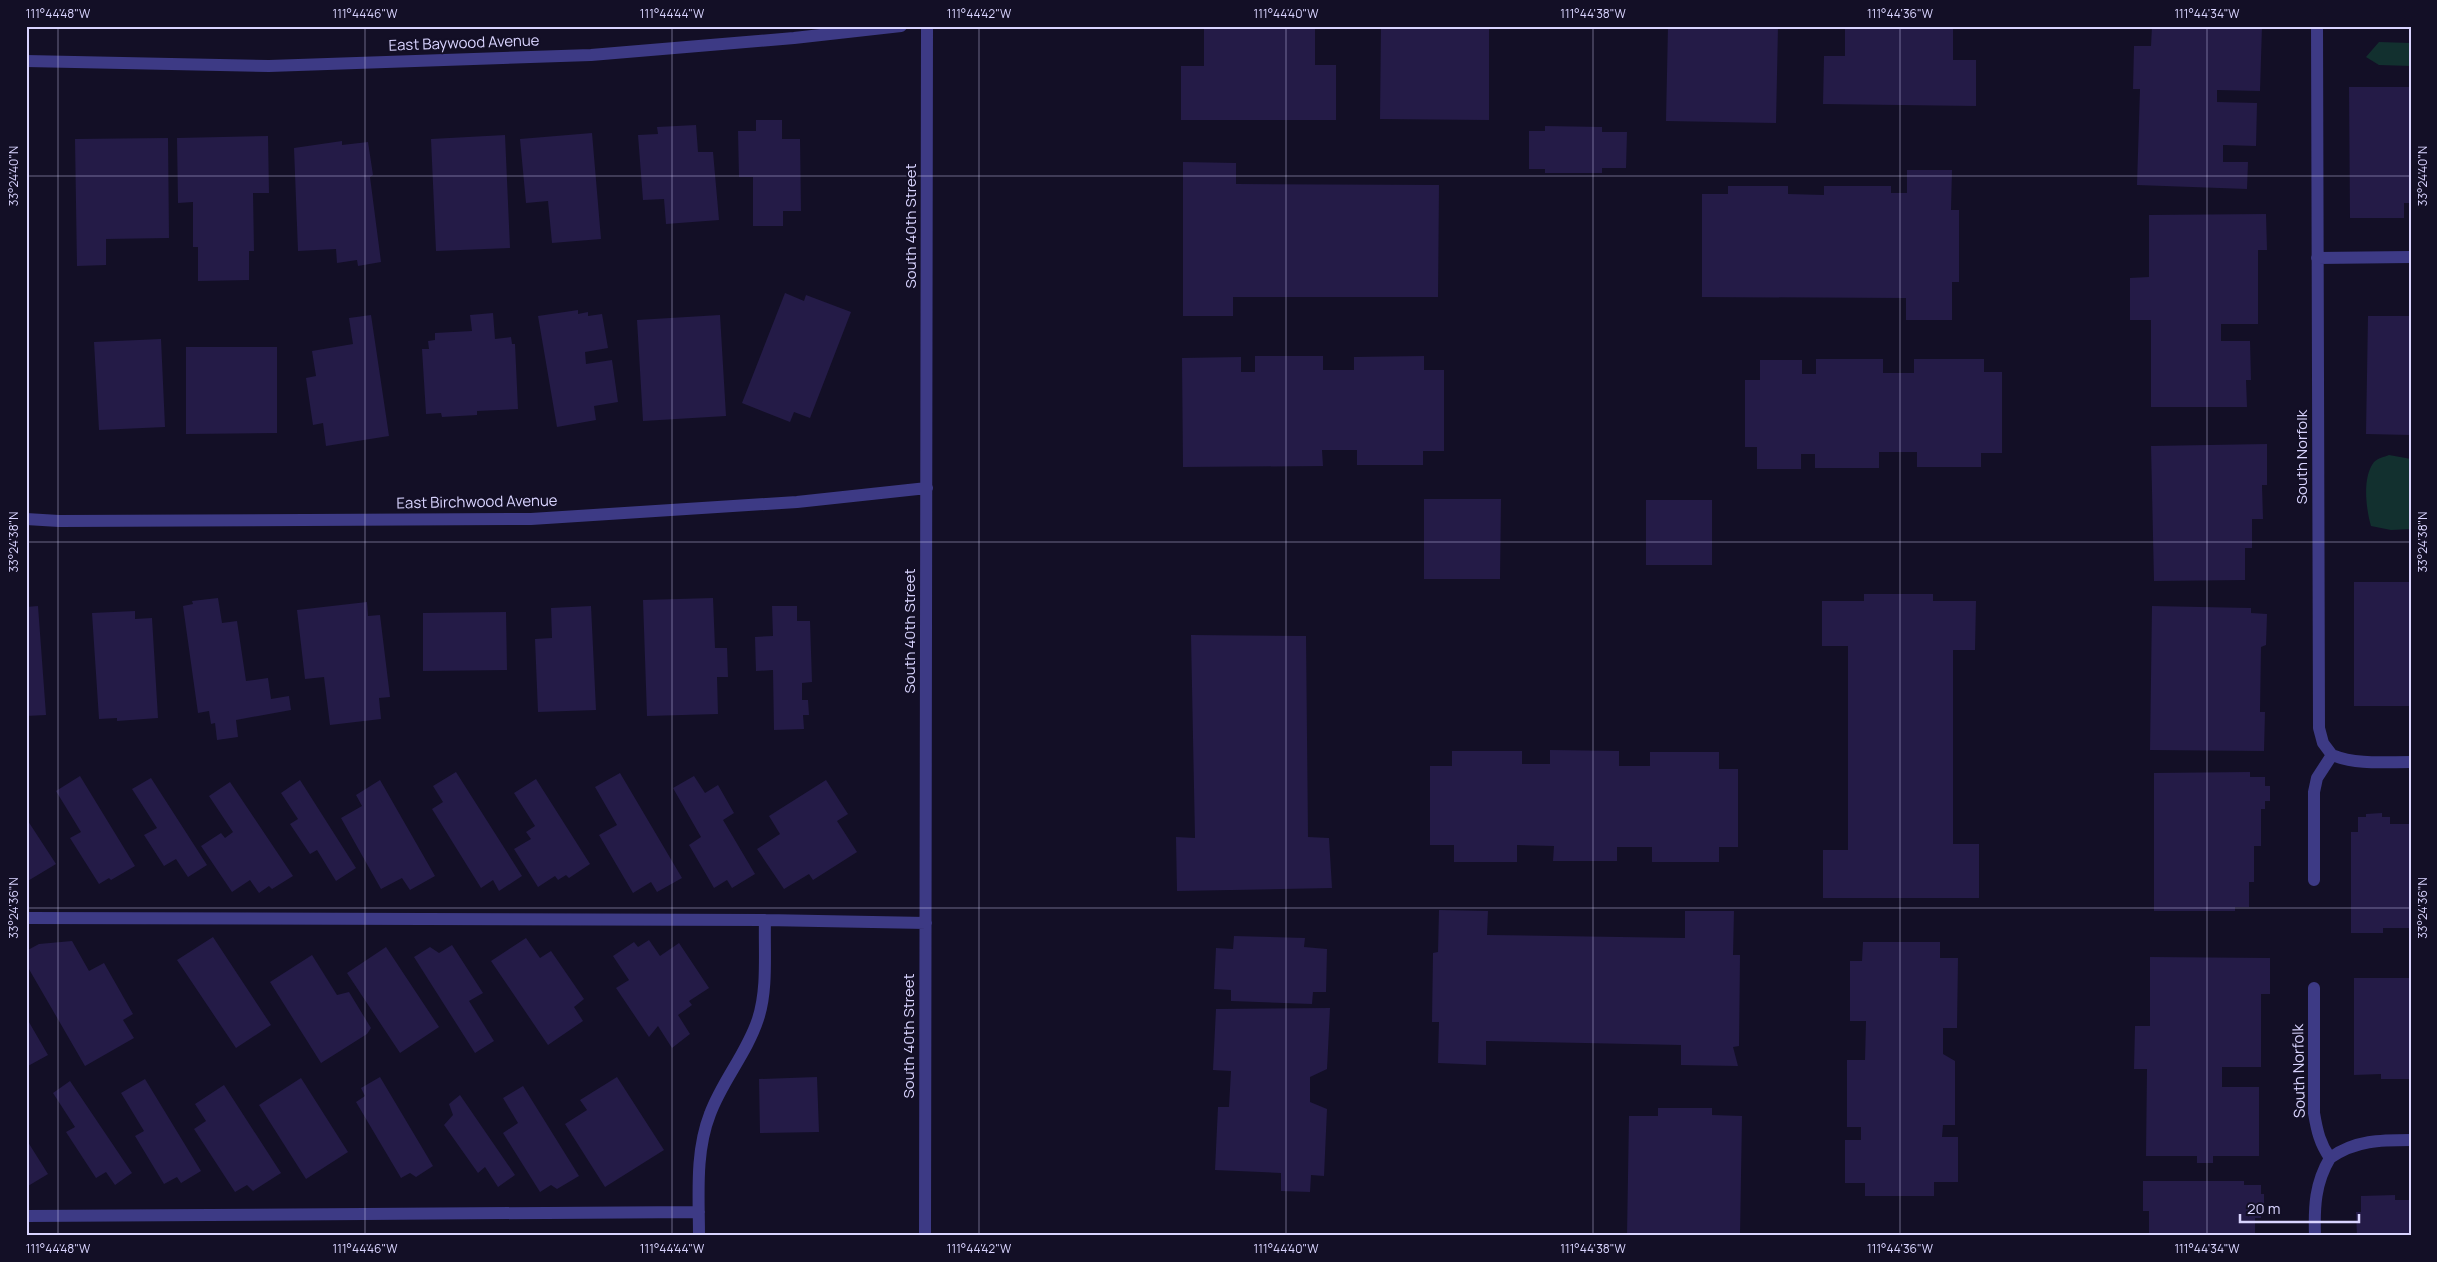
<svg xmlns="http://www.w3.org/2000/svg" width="2437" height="1262" font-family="Manrope,sans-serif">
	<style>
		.green { fill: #12302f }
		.building { fill: #241b47 }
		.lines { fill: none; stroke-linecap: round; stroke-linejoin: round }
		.minor { stroke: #3d3a85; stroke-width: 12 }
		.ticks { fill: none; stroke: #d9d4ff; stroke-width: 1; stroke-opacity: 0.45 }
		.labels { text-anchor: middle; stroke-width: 4; stroke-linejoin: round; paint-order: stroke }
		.street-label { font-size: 15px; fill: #d9d4ff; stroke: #130f26 }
		.neatline { fill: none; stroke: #d9d4ff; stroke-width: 2 }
		.ticks-label { font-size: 12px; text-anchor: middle; fill: #d9d4ff }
	</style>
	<rect width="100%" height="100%" fill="#130f26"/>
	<!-- green -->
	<path class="green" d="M 2379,42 L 2411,43 L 2411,66 L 2379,65 L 2366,57 Z
		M 2389,455 L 2411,459 L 2411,529 L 2391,530 L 2371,526 C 2366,509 2362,477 2374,462 C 2378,458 2384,457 2389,455 Z"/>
	<!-- building -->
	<path class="building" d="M 1204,26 L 1315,26 L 1315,65 L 1336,65 L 1336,120 L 1181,120 L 1181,66 L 1204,66 Z
		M 1381,26 L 1489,26 L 1489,120 L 1380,119 Z
		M 1668,26 L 1778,26 L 1776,123 L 1666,121 Z
		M 1845,26 L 1953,26 L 1953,60 L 1976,60 L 1976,106 L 1823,104 L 1824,56 L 1845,56 Z
		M 2152,26 L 2262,26 L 2260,91 L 2217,90 L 2217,102 L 2257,103 L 2256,146 L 2223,145 L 2223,162 L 2248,162 L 2247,189 L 2137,185 L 2140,89 L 2133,89 L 2134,46 L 2151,46 Z
		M 2349,87 L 2411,87 L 2411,203 L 2404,203 L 2404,218 L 2350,218 Z
		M 756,120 L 782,120 L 782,139 L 800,139 L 801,211 L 783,211 L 783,226 L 753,226 L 753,177 L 739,177 L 738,131 L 756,131 Z
		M 696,125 L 698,152 L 713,152 L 719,220 L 666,224 L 664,199 L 643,200 L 638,135 L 658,134 L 657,127 Z
		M 1545,126 L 1602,127 L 1602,132 L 1627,132 L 1626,168 L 1602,168 L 1602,173 L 1545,173 L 1545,169 L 1529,169 L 1529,131 L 1545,131 Z
		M 592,133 L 601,239 L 552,243 L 548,201 L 526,203 L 520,139 Z
		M 505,135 L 510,248 L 436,251 L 431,139 Z
		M 268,136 L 269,193 L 253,193 L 254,251 L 249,251 L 249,280 L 198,281 L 198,247 L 193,247 L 193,202 L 178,203 L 177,138 Z
		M 168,138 L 169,238 L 106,239 L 106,265 L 77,266 L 75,139 Z
		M 342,141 L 342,145 L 368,142 L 373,175 L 370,177 L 381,262 L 358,266 L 357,260 L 337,263 L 336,249 L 298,251 L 294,148 Z
		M 1183,162 L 1236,163 L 1236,184 L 1439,185 L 1438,297 L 1233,297 L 1233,316 L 1183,316 Z
		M 1907,170 L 1952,170 L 1951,210 L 1959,210 L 1959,282 L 1952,282 L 1952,320 L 1906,320 L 1906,298 L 1702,297 L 1702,194 L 1728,194 L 1728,186 L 1788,186 L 1788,194 L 1824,195 L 1824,186 L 1891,186 L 1891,193 L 1907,193 Z
		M 2266,214 L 2267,250 L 2258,250 L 2258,324 L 2221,324 L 2221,341 L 2250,341 L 2251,380 L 2246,380 L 2247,407 L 2151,407 L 2151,320 L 2130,320 L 2130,278 L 2149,277 L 2149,215 Z
		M 785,293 L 804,301 L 806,295 L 851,312 L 810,418 L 794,412 L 790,422 L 742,403 Z
		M 578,310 L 578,314 L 588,312 L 588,316 L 602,314 L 608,348 L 585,352 L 586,364 L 612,360 L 618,402 L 594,406 L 596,420 L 557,427 L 538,316 Z
		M 493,313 L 495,339 L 511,337 L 512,344 L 515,344 L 518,409 L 477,411 L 477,415 L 442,417 L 441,413 L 426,414 L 422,349 L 429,349 L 428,341 L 435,340 L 435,333 L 472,331 L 470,315 Z
		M 371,315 L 389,436 L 326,446 L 323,423 L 313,425 L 306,378 L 316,376 L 312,351 L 353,344 L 349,318 Z
		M 720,315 L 726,416 L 643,421 L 637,320 Z
		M 2368,316 L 2411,316 L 2411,435 L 2366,434 Z
		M 161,339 L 165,427 L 99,430 L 94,342 Z
		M 186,347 L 277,347 L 277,433 L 186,434 Z
		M 1255,356 L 1323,356 L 1323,370 L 1354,370 L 1354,357 L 1424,356 L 1424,370 L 1444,370 L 1444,451 L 1423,451 L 1423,465 L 1357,465 L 1357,450 L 1322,450 L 1323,466 L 1183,467 L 1182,358 L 1241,357 L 1241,372 L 1255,372 Z
		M 1816,359 L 1883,359 L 1883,373 L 1914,373 L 1914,359 L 1984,359 L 1984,372 L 2002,372 L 2002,453 L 1981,453 L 1981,467 L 1917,467 L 1917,452 L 1879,452 L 1879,468 L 1815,468 L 1815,454 L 1801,454 L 1801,469 L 1757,469 L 1757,447 L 1745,447 L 1745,380 L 1760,380 L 1760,360 L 1802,360 L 1802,374 L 1816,374 Z
		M 2267,444 L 2267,485 L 2262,485 L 2263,519 L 2252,519 L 2252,548 L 2245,548 L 2245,580 L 2154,581 L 2151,446 Z
		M 1424,499 L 1501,499 L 1500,579 L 1424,579 Z
		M 1646,500 L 1712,500 L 1712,565 L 1646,565 Z
		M 2354,582 L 2411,582 L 2411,706 L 2354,706 Z
		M 1864,594 L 1933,594 L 1933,601 L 1976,601 L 1975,650 L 1953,650 L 1953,844 L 1979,844 L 1979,898 L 1823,898 L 1823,850 L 1848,850 L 1848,646 L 1822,646 L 1822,601 L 1864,601 Z
		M 218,598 L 222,623 L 237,621 L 246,681 L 268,678 L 271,699 L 289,696 L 291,710 L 236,720 L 238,737 L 217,740 L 215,723 L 211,724 L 209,711 L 198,713 L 183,606 L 193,604 L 192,601 Z
		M 713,598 L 715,648 L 727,648 L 728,677 L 717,677 L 718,714 L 647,716 L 643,600 Z
		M 367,602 L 368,616 L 380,615 L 390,697 L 379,698 L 381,719 L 330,725 L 324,677 L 305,679 L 297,610 Z
		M 38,606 L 46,715 L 26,716 L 26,607 Z
		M 591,606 L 596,710 L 538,712 L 535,639 L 552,638 L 551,608 Z
		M 772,606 L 797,606 L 797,621 L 810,621 L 812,682 L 802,683 L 802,700 L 808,700 L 809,715 L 803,715 L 804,729 L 774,730 L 773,670 L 756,671 L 755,637 L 773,636 Z
		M 2152,606 L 2251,608 L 2251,613 L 2267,614 L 2266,645 L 2261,647 L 2260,712 L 2265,712 L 2264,751 L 2150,750 Z
		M 135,611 L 135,619 L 152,618 L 158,718 L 117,721 L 117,718 L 99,719 L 92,613 Z
		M 506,612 L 507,670 L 423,671 L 423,613 Z
		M 1191,635 L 1306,636 L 1308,837 L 1329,838 L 1332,888 L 1177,891 L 1176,837 L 1195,838 Z
		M 1550,750 L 1619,751 L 1619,766 L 1650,766 L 1650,752 L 1719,752 L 1719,769 L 1738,769 L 1738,847 L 1719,847 L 1719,862 L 1652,862 L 1652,847 L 1617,847 L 1617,861 L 1553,861 L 1554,846 L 1517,845 L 1517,862 L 1454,862 L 1454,845 L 1430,845 L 1430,766 L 1452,766 L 1452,751 L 1522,751 L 1522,764 L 1550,764 Z
		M 456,772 L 522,876 L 499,891 L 493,880 L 481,888 L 432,809 L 443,802 L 433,786 Z
		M 2250,772 L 2250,777 L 2265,777 L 2265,786 L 2270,786 L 2270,801 L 2265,801 L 2265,809 L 2261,809 L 2261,846 L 2254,846 L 2254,882 L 2249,882 L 2249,907 L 2235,907 L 2235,911 L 2154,911 L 2154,773 Z
		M 620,773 L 682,878 L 657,892 L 651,882 L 633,893 L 599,835 L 617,825 L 595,787 Z
		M 80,776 L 135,866 L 111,880 L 109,878 L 99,884 L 70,838 L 81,832 L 56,791 Z
		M 694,776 L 705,793 L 718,785 L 734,813 L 723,820 L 755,874 L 732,888 L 727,880 L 714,888 L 689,845 L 701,837 L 673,788 Z
		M 151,778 L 207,865 L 188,877 L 176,859 L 164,866 L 144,835 L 157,828 L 132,789 Z
		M 536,779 L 590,864 L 569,878 L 566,875 L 558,880 L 555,876 L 538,887 L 514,849 L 531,839 L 526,832 L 535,826 L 514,793 Z
		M 300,780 L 356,868 L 336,881 L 317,850 L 310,854 L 290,824 L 298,819 L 281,793 Z
		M 380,780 L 435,876 L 410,890 L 402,878 L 381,889 L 341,818 L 362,806 L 356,795 Z
		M 826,780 L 848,814 L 837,821 L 857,852 L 813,880 L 809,874 L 784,889 L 757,849 L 780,834 L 769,816 Z
		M 230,782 L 293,876 L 272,889 L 269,886 L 259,893 L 250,880 L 232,892 L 201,846 L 221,833 L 225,838 L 233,832 L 209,796 Z
		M 2382,813 L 2382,817 L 2390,817 L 2390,824 L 2411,824 L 2411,928 L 2383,928 L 2383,933 L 2351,933 L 2351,832 L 2358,832 L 2358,817 L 2366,817 L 2366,814 Z
		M 26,818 L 56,864 L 26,882 Z
		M 1439,910 L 1488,911 L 1487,935 L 1685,938 L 1685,911 L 1734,911 L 1733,955 L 1740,955 L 1739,1046 L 1733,1047 L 1738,1066 L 1681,1065 L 1681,1045 L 1486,1041 L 1486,1065 L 1438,1063 L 1439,1022 L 1432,1022 L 1433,953 L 1438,952 Z
		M 1234,936 L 1305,938 L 1304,947 L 1327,949 L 1326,992 L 1313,992 L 1312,1004 L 1231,1001 L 1231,990 L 1214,989 L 1216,948 L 1233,949 Z
		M 213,937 L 271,1025 L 236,1048 L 177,960 Z
		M 526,938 L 540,958 L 551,951 L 584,999 L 574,1007 L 583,1021 L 548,1045 L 491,961 Z
		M 649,940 L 660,956 L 679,943 L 709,988 L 689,1001 L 692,1005 L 678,1015 L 690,1034 L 672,1048 L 658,1026 L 649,1037 L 616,988 L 629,980 L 613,956 L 634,942 L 638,947 Z
		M 72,941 L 89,971 L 104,963 L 133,1014 L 123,1020 L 134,1038 L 85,1066 L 26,964 L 26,951 L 39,944 Z
		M 1863,942 L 1940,942 L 1940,958 L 1958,958 L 1957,1028 L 1943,1028 L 1943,1054 L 1955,1061 L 1955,1125 L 1943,1125 L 1942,1137 L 1958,1137 L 1958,1182 L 1934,1182 L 1934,1196 L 1865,1196 L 1865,1183 L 1845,1183 L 1845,1140 L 1861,1140 L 1861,1127 L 1847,1127 L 1847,1060 L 1865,1060 L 1866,1021 L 1850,1021 L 1850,961 L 1862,961 Z
		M 452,945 L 483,993 L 469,1001 L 494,1041 L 475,1053 L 414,957 L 430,947 L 439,953 Z
		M 386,947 L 439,1027 L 400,1053 L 347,973 Z
		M 312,955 L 337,995 L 349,992 L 371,1028 L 367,1034 L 321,1063 L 270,982 Z
		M 2150,957 L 2270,958 L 2270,994 L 2261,994 L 2261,1067 L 2222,1067 L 2222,1087 L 2259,1087 L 2259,1156 L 2213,1156 L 2213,1163 L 2197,1163 L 2197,1156 L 2146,1156 L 2147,1069 L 2134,1069 L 2135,1026 L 2150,1026 Z
		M 2354,978 L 2411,978 L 2411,1079 L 2381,1079 L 2381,1074 L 2354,1075 Z
		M 1330,1008 L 1327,1069 L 1310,1077 L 1310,1102 L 1327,1109 L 1324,1176 L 1311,1175 L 1310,1192 L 1281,1191 L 1281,1173 L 1215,1170 L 1218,1107 L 1229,1107 L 1231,1071 L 1213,1070 L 1216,1009 Z
		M 26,1017 L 48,1055 L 28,1066 L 26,1063 Z
		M 380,1077 L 433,1166 L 416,1177 L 410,1173 L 401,1178 L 356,1102 L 365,1096 L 361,1088 Z
		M 617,1077 L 664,1150 L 605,1187 L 565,1124 L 587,1110 L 580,1100 Z
		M 817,1077 L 819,1132 L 760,1133 L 759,1079 Z
		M 301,1078 L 348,1152 L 306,1179 L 259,1105 Z
		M 145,1079 L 201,1171 L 181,1183 L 177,1177 L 164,1184 L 135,1136 L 144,1131 L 121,1093 Z
		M 70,1081 L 132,1173 L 115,1185 L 106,1172 L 96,1178 L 66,1132 L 75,1127 L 53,1093 Z
		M 224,1085 L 281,1173 L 253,1191 L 247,1185 L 235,1192 L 194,1129 L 206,1121 L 195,1104 Z
		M 523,1086 L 579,1176 L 557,1189 L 551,1185 L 540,1192 L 503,1133 L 518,1123 L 503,1098 Z
		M 460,1095 L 515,1175 L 498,1187 L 485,1167 L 478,1173 L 444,1125 L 453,1115 L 449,1104 Z
		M 1658,1108 L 1712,1108 L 1712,1115 L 1742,1116 L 1740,1236 L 1627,1236 L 1629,1116 L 1658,1116 Z
		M 26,1139 L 48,1174 L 28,1186 L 26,1183 Z
		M 2143,1181 L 2244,1181 L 2244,1185 L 2261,1185 L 2261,1194 L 2264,1194 L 2264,1206 L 2261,1206 L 2261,1218 L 2255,1218 L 2255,1236 L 2149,1236 L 2149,1211 L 2143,1211 Z
		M 2395,1195 L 2395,1200 L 2411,1200 L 2411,1236 L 2357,1236 L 2356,1212 L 2361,1212 L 2361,1196 Z"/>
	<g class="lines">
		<!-- minor -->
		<path class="minor" d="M 26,61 L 269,66 L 591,55 L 794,38 L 901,26
			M 2317,258 L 2411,257
			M 26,519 L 59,521 L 531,519 L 797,502 L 927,488
			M 2332,755 C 2357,765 2384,762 2411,762
			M 2314,880 L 2314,792 L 2317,778 L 2332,755 L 2323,743 L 2319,728 L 2317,26
			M 26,918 L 765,920 L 926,923
			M 2314,988 L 2314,1113 C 2317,1131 2320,1144 2330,1158 C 2315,1183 2314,1207 2315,1236
			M 2330,1158 C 2355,1140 2381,1140 2411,1140
			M 26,1216 L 699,1212
			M 699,1236 C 699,1196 695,1152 710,1114 C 722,1081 747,1053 758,1019 C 768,989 764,951 765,920
			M 925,1236 L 927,26"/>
	</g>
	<!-- ticks -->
	<path class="ticks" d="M 58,26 L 58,1236M 365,26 L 365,1236M 672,26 L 672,1236M 979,26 L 979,1236M 1286,26 L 1286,1236M 1593,26 L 1593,1236M 1900,26 L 1900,1236M 2207,26 L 2207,1236M 26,176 L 2411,176M 26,542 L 2411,542M 26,908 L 2411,908"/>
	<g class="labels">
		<!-- street labels -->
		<g class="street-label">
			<text transform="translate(464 43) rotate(-2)" y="5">East Baywood Avenue</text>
			<text transform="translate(911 226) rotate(-90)" y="5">South 40th Street</text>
			<text transform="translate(2302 457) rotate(-90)" y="5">South Norfolk</text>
			<text transform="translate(477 502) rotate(-1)" y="5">East Birchwood Avenue</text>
			<text transform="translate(910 631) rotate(-90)" y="5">South 40th Street</text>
			<text transform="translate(909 1036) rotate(-90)" y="5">South 40th Street</text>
			<text transform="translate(2299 1071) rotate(-91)" y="5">South Norfolk</text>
		</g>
	</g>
	<!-- border -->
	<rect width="2437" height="1262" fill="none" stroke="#130f26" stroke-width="55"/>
	<!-- scale -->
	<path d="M2240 1214v8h119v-8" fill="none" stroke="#d9d4ff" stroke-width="2.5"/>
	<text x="2247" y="1214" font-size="15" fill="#d9d4ff" stroke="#130f26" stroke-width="4" paint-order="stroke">20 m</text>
	<rect x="28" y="28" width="2382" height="1206" class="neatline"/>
	<g class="ticks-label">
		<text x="58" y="18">111°44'48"W</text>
		<text x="365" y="18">111°44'46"W</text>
		<text x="672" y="18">111°44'44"W</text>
		<text x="979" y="18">111°44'42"W</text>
		<text x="1286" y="18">111°44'40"W</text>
		<text x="1593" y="18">111°44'38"W</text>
		<text x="1900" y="18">111°44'36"W</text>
		<text x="2207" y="18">111°44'34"W</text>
		<text transform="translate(14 176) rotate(-90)" y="4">33°24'40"N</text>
		<text transform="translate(2423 176) rotate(-90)" y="4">33°24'40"N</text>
		<text transform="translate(14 542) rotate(-90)" y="4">33°24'38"N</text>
		<text transform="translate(2423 542) rotate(-90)" y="4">33°24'38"N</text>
		<text transform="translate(14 908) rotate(-90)" y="4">33°24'36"N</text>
		<text transform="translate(2423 908) rotate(-90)" y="4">33°24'36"N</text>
		<text x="58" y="1253">111°44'48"W</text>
		<text x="365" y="1253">111°44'46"W</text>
		<text x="672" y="1253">111°44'44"W</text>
		<text x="979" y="1253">111°44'42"W</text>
		<text x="1286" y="1253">111°44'40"W</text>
		<text x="1593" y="1253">111°44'38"W</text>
		<text x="1900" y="1253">111°44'36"W</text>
		<text x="2207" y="1253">111°44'34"W</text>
	</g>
</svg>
